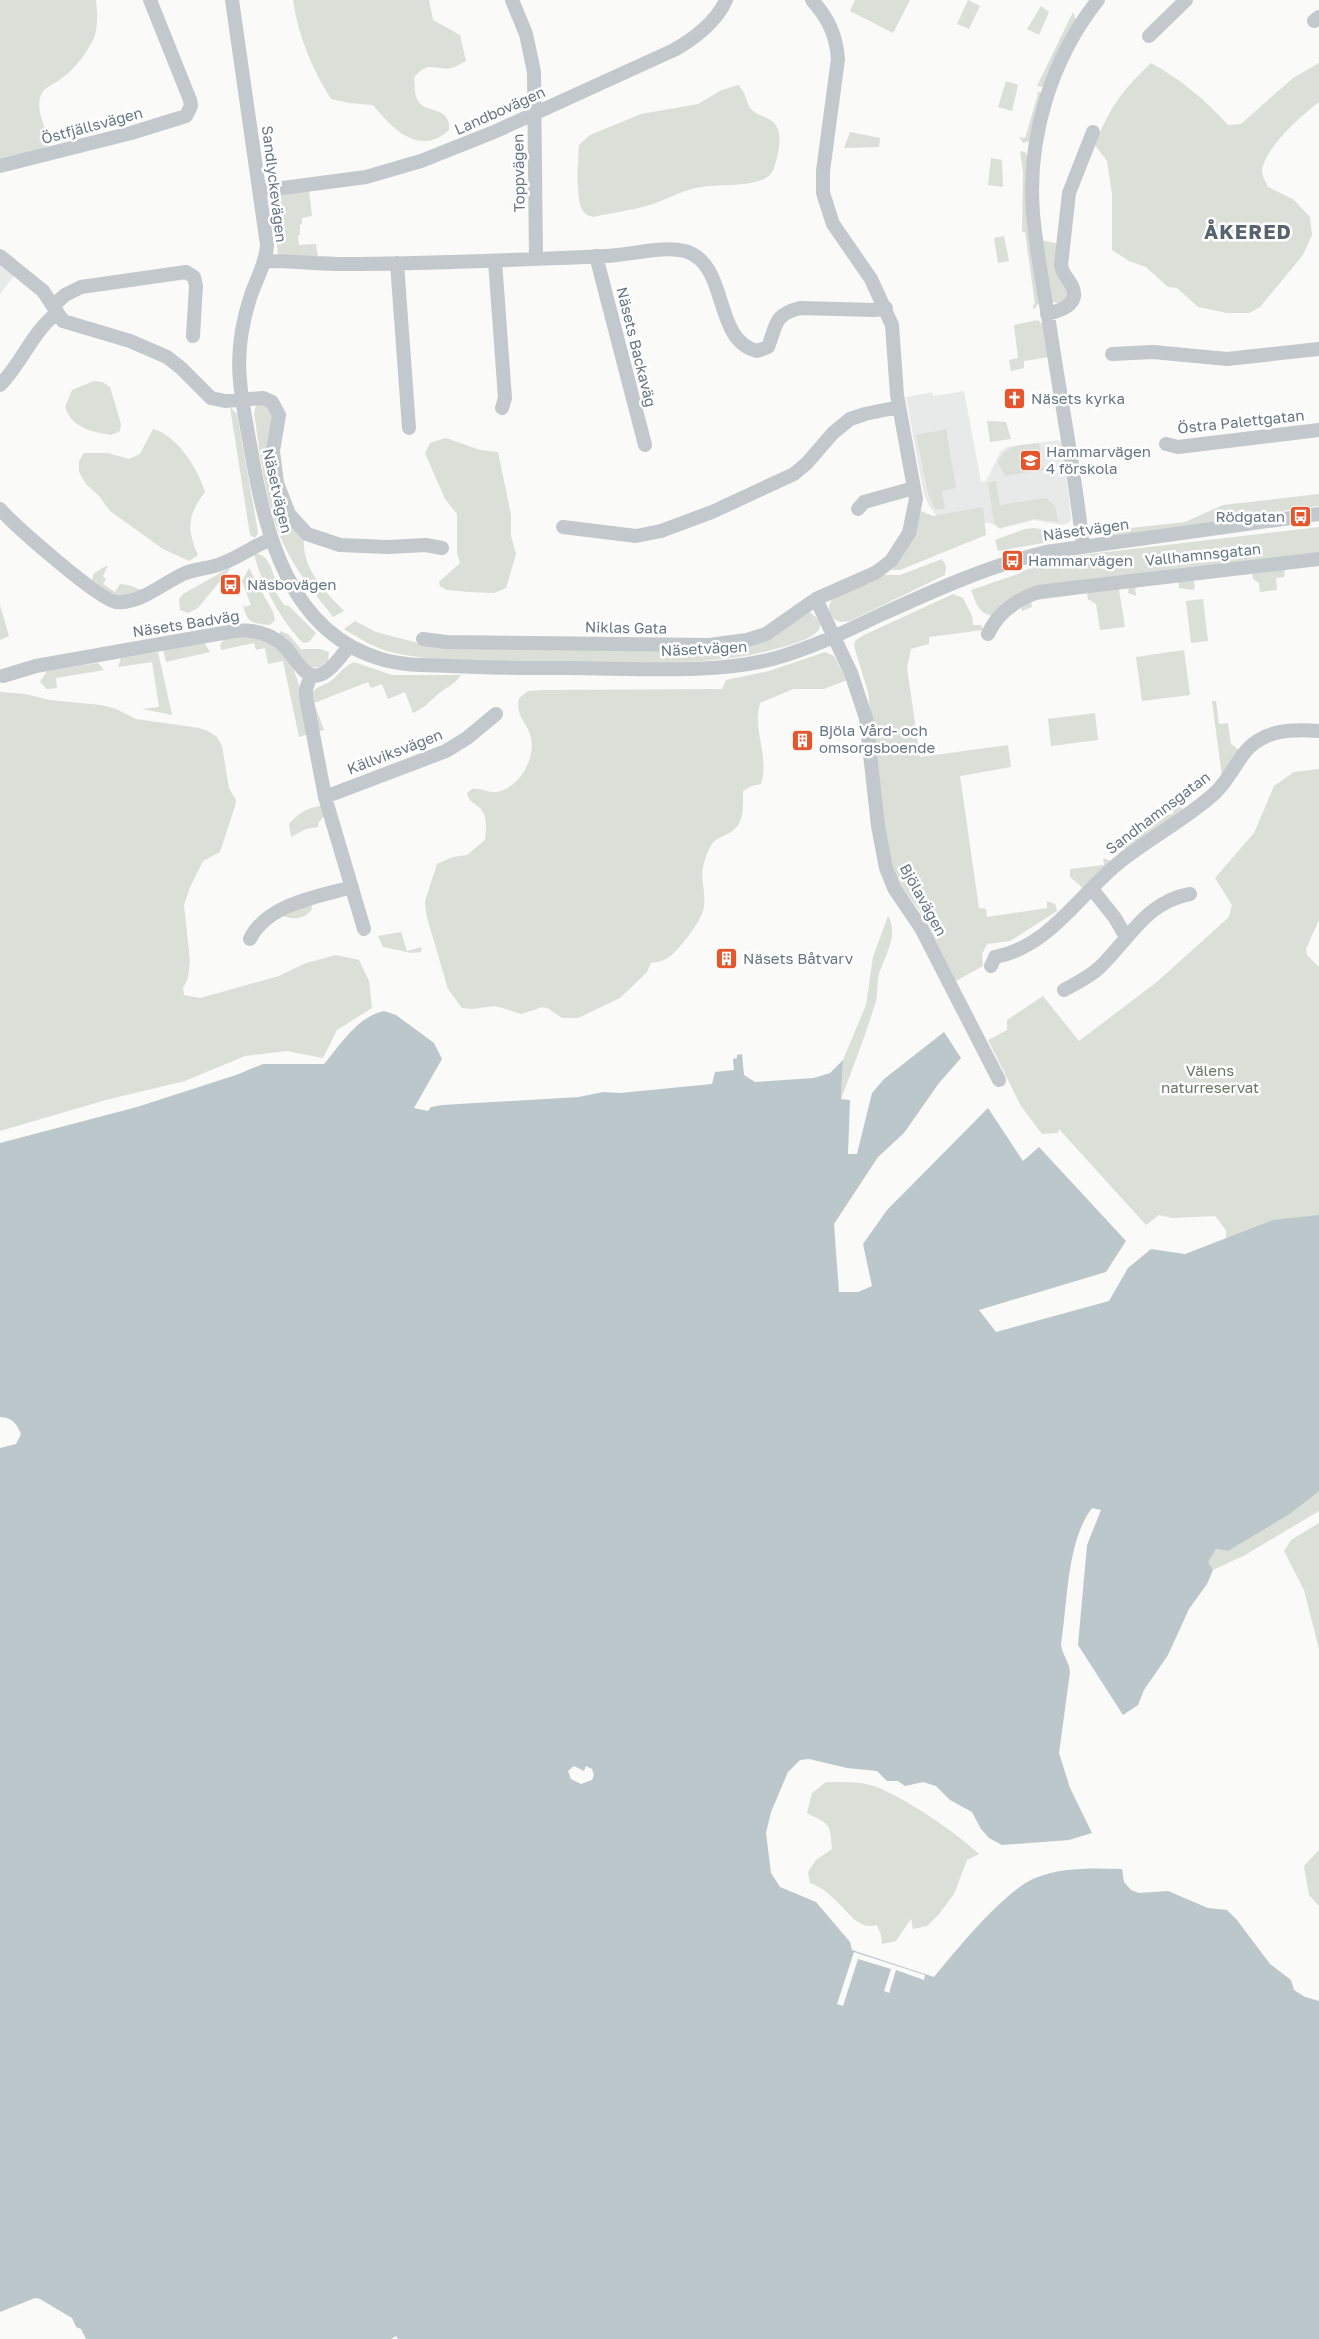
<svg xmlns="http://www.w3.org/2000/svg" width="1319" height="2339" font-family="'Golos Text',sans-serif">
	<style>
		.built { fill: #e8e9e9 }
		.green { fill: #dadfd7 }
		.water { fill: #bbc7cb; fill-rule: evenodd }
		.pier { fill: #fafaf8 }
		.lines { fill: none; stroke-linecap: round; stroke-linejoin: round }
		.minor { stroke: #c3c8cc; stroke-width: 14 }
		.labels { text-anchor: middle; stroke-width: 5; stroke-linejoin: round; paint-order: stroke }
		.street-label { font-size: 15px; fill: #657683; stroke: #fff }
		.poi-label { font-size: 15px; fill: #657683; stroke: #fff; text-anchor: start }
		.park-label { font-size: 15px; fill: #687a64; stroke: #fff }
		.district-label { font-size: 20px; font-weight: bold; letter-spacing: 1px; fill: #57646e; stroke: #fff }
	</style>
	<rect width="100%" height="100%" fill="#fafaf8"/>
	<!-- built -->
	<path class="built" d="M 0,264 L 14,276 L 0,294 Z
		M 964,391 L 981,482 L 986,481 L 1001,451 L 1007,447 L 1059,440 L 1062,444 L 1071,515 L 1071,520 L 1068,523 L 1062,525 L 1034,520 L 999,529 L 993,524 L 987,523 L 951,527 L 943,523 L 929,506 L 924,495 L 906,397 L 932,392 L 933,396 Z"/>
	<!-- green -->
	<path class="green" d="M 0,0 L 96,0 C 97,11 98,24 95,35 C 90,49 75,69 62,78 C 54,85 43,86 40,98 C 36,113 47,129 49,143 L 47,147 L 0,161 Z
		M 293,0 L 429,0 L 433,20 L 460,35 L 466,61 C 462,63 456,67 451,68 C 434,71 428,59 414,78 C 415,84 414,93 417,99 C 423,115 451,104 449,130 C 419,157 393,129 373,105 L 349,103 L 331,99 C 312,69 298,35 293,0 Z
		M 855,0 L 910,0 L 893,33 L 850,11 Z
		M 968,0 L 980,6 L 969,29 L 957,24 Z
		M 1041,6 L 1049,12 L 1039,35 L 1027,29 Z
		M 1073,12 L 1076,20 L 1043,87 L 1037,86 Z
		M 1151,63 C 1181,79 1205,100 1228,125 L 1241,124 L 1293,78 L 1319,63 L 1319,102 C 1303,114 1262,150 1262,172 C 1262,176 1266,182 1268,187 L 1293,199 L 1310,217 L 1312,235 L 1303,255 L 1260,307 L 1249,313 L 1227,313 L 1198,307 L 1177,288 L 1168,287 L 1146,267 L 1129,261 L 1112,250 L 1112,194 L 1107,161 L 1095,145 C 1110,106 1122,91 1151,63 Z
		M 1006,81 L 1018,85 L 1012,111 L 998,107 Z
		M 738,85 C 746,92 745,99 750,108 C 756,115 762,115 769,119 C 783,127 780,145 777,157 C 775,166 773,175 764,179 C 742,188 718,183 696,188 C 677,192 663,202 646,206 C 629,211 610,213 593,217 C 589,216 586,215 583,211 C 575,200 578,160 579,145 L 590,135 L 641,114 L 698,104 L 722,90 Z
		M 1037,91 L 1042,93 L 1030,141 L 1023,143 L 1019,137 L 1025,138 L 1038,94 Z
		M 850,132 L 880,138 L 879,147 L 844,148 Z
		M 1020,151 L 1025,152 L 1028,156 L 1040,302 L 1033,310 L 1033,305 L 1035,304 L 1025,232 L 1022,232 L 1023,172 Z
		M 991,158 L 1002,160 L 1003,187 L 988,185 Z
		M 309,190 L 312,216 L 302,218 L 302,224 L 300,225 L 300,235 L 298,236 L 299,245 L 316,244 L 318,257 L 278,255 L 271,197 L 275,194 Z
		M 1004,236 L 1009,261 L 998,263 L 994,238 Z
		M 1042,240 L 1059,244 L 1068,295 L 1066,300 L 1059,304 L 1051,301 Z
		M 1038,320 L 1043,325 L 1049,357 L 1024,361 L 1024,368 L 1011,371 L 1009,360 L 1018,358 L 1014,325 Z
		M 94,381 L 102,382 L 110,387 L 121,424 L 120,431 L 111,435 C 90,431 72,428 65,407 L 72,390 Z
		M 261,403 L 273,408 L 269,452 L 304,536 C 301,568 323,589 344,611 L 333,617 C 317,596 299,575 287,551 C 265,510 261,458 254,413 L 256,405 Z
		M 230,407 L 237,414 L 257,526 L 258,533 L 255,538 L 250,535 Z
		M 987,421 L 1006,422 L 1011,439 L 990,442 Z
		M 153,429 C 177,435 198,469 205,492 C 188,514 186,529 198,555 L 189,561 L 163,549 L 110,511 L 99,496 L 86,484 L 79,472 L 79,461 L 84,453 L 108,453 L 129,459 L 140,454 Z
		M 946,429 L 956,488 L 942,491 L 945,509 L 935,509 L 928,493 L 916,435 Z
		M 446,438 L 480,450 L 498,452 L 511,514 L 511,536 L 516,554 L 506,588 L 494,593 L 469,592 L 447,590 L 440,586 L 439,582 L 460,563 L 457,553 L 457,514 L 445,499 L 425,453 L 430,443 Z
		M 1039,443 L 1043,470 L 1005,476 L 998,462 C 1006,443 1020,446 1039,443 Z
		M 996,481 L 1000,505 L 1046,498 L 1055,506 L 1058,522 L 1033,519 L 1000,528 L 994,523 L 988,483 Z
		M 1319,494 L 1319,506 L 1286,510 L 1278,514 L 1130,536 L 1112,536 L 1095,532 L 1185,522 L 1223,505 Z
		M 983,507 L 986,535 L 900,570 L 892,570 L 921,511 L 933,516 Z
		M 1319,527 L 1319,553 L 1083,581 L 993,616 C 978,614 976,602 971,590 L 1018,574 L 1047,559 Z
		M 1034,528 L 1069,533 L 1067,537 L 1061,540 L 998,551 L 995,540 L 1025,529 Z
		M 254,554 C 269,552 273,574 277,585 L 275,591 L 284,605 L 289,606 L 316,633 L 310,641 L 306,643 L 302,642 C 280,619 262,585 254,554 Z
		M 942,559 L 946,566 L 945,575 L 850,621 L 840,622 L 834,619 L 830,613 L 829,606 L 832,599 L 839,594 L 868,584 L 883,575 L 900,575 Z
		M 108,565 L 103,576 L 106,579 L 103,584 L 115,592 L 120,584 L 129,585 L 141,590 C 119,603 109,594 92,580 L 94,573 Z
		M 229,568 L 230,569 L 198,608 L 188,613 L 180,610 L 179,599 L 183,594 Z
		M 249,568 L 273,612 L 275,620 L 270,625 C 251,623 247,623 243,604 L 245,607 L 251,605 L 242,581 Z
		M 1285,569 L 1284,577 L 1276,578 L 1277,590 L 1260,592 L 1259,583 L 1253,579 L 1252,573 Z
		M 1193,578 L 1195,587 L 1193,590 L 1179,588 L 1179,582 L 1135,587 L 1136,596 L 1128,593 L 1129,586 Z
		M 1118,584 L 1125,627 L 1100,630 L 1096,604 L 1088,599 L 1087,593 L 1031,601 L 1032,607 L 1022,611 L 1021,609 L 1027,602 L 1038,597 Z
		M 953,594 L 963,598 L 972,616 L 973,625 L 981,625 L 983,630 L 929,637 L 929,644 L 911,649 L 907,668 L 920,757 L 1008,745 L 1011,767 L 960,776 L 979,908 L 986,909 L 987,917 L 1047,908 L 1047,901 L 1055,904 L 1057,911 L 1010,941 L 987,944 L 982,954 L 983,966 L 956,981 L 919,910 L 894,877 L 888,856 L 868,692 L 854,646 L 855,641 L 864,635 Z
		M 1203,599 L 1208,641 L 1191,643 L 1186,601 Z
		M 0,605 L 9,636 L 0,640 Z
		M 809,612 C 835,628 809,639 793,644 C 713,670 629,662 546,661 C 495,661 441,664 391,652 C 374,648 359,638 344,629 L 355,621 L 376,632 L 418,643 L 716,648 Z
		M 280,631 L 288,634 L 301,649 L 320,649 L 329,652 L 328,661 L 319,667 L 309,668 L 279,637 Z
		M 256,637 C 303,656 299,690 308,734 L 299,737 L 283,661 L 268,664 L 265,648 L 256,650 L 254,643 L 221,650 L 220,645 L 225,638 Z
		M 204,642 L 210,652 L 166,662 L 163,649 Z
		M 1184,650 L 1190,695 L 1142,701 L 1136,657 Z
		M 158,652 L 172,715 L 142,709 L 159,707 L 152,662 L 118,667 L 121,658 Z
		M 825,652 L 834,656 L 847,680 L 824,689 L 793,689 L 760,703 C 752,731 770,756 761,784 L 752,786 L 743,791 C 743,809 745,826 727,834 C 717,839 713,840 708,851 C 697,877 706,883 704,907 C 703,919 679,950 669,957 C 664,961 657,962 651,963 L 647,972 L 620,998 L 578,1018 L 562,1018 L 549,1009 L 543,1007 L 521,1014 L 495,1006 L 472,1009 L 462,1008 L 448,989 L 426,914 L 425,901 L 437,864 L 453,857 L 467,855 L 485,840 C 486,830 488,816 480,808 C 473,802 469,802 467,793 L 472,789 C 481,788 488,793 495,792 C 518,790 536,759 531,738 C 528,722 515,718 519,698 L 528,691 L 544,690 L 722,689 L 726,680 L 769,671 Z
		M 354,662 L 392,675 L 461,675 C 455,685 444,688 436,696 C 427,704 424,708 413,713 L 405,692 L 388,699 L 382,684 L 371,688 L 368,682 L 314,703 L 324,730 L 317,732 L 310,695 C 316,686 323,686 331,681 C 339,674 344,666 354,662 Z
		M 98,663 L 104,670 L 56,678 L 57,688 L 47,689 L 40,682 L 47,671 Z
		M 0,692 L 25,694 L 50,700 L 101,705 L 116,709 L 136,719 L 199,728 L 208,731 L 217,737 L 222,746 L 229,788 L 236,800 L 235,806 L 220,852 L 203,861 L 190,887 L 184,905 L 190,961 L 188,978 L 183,988 L 184,995 L 200,998 L 279,976 L 306,963 L 336,955 L 359,960 L 369,981 L 372,1008 L 337,1030 L 323,1058 L 286,1051 L 245,1056 L 185,1081 L 106,1100 L 0,1131 Z
		M 1212,701 L 1216,701 L 1219,724 L 1228,723 L 1231,744 L 1239,750 L 1222,777 Z
		M 1095,713 L 1098,740 L 1051,746 L 1048,719 Z
		M 1319,769 L 1319,920 L 1306,949 L 1307,955 L 1319,967 L 1319,1511 L 1245,1555 L 1213,1570 L 1207,1562 L 1216,1549 L 1228,1551 L 1226,1230 L 1215,1216 L 1172,1218 L 1159,1215 L 1146,1225 L 1059,1129 L 1058,1133 L 1042,1134 L 1021,1106 L 988,1040 L 1007,1030 L 1007,1020 L 1043,996 L 1079,1041 L 1158,981 L 1229,917 L 1232,905 L 1215,878 L 1254,833 L 1274,786 L 1294,772 Z
		M 321,806 L 326,814 L 319,822 L 318,827 L 306,829 L 291,837 L 289,824 C 299,813 306,808 321,806 Z
		M 1172,807 L 1180,807 L 1184,810 L 1120,854 L 1118,853 L 1125,849 L 1123,842 L 1120,844 L 1119,838 L 1141,834 L 1147,817 L 1173,814 Z
		M 1103,858 L 1113,862 L 1085,890 L 1070,877 L 1070,869 L 1104,865 Z
		M 313,902 L 311,911 C 302,919 295,920 283,916 Z
		M 888,916 C 900,936 883,957 878,978 C 877,985 878,993 876,1001 C 866,1034 853,1067 841,1099 L 843,1060 L 866,1005 L 873,957 Z
		M 401,932 L 407,951 L 422,947 L 421,952 L 411,953 L 383,947 L 378,936 Z
		M 1319,1523 L 1319,1649 L 1304,1590 L 1284,1551 L 1291,1540 Z
		M 826,1782 C 844,1782 863,1781 879,1788 C 910,1801 955,1832 979,1854 L 967,1860 L 954,1894 L 939,1914 L 927,1926 L 913,1929 L 911,1919 L 896,1941 L 882,1944 L 881,1935 L 877,1925 C 857,1931 846,1908 833,1898 C 826,1891 819,1886 810,1883 L 808,1872 L 816,1860 L 832,1849 C 830,1822 830,1825 807,1813 L 812,1793 Z
		M 1319,1850 L 1319,1906 L 1309,1895 L 1304,1866 Z"/>
	<!-- water -->
	<path class="water" d="M 384,1011 L 396,1015 L 434,1043 L 442,1059 L 414,1108 L 428,1111 L 431,1107 L 442,1105 L 579,1097 L 603,1092 L 620,1093 L 712,1084 L 715,1072 L 734,1070 L 733,1059 L 737,1058 L 737,1055 L 742,1054 L 744,1075 L 755,1082 L 814,1078 L 830,1073 L 843,1060 L 841,1099 L 850,1100 L 848,1154 L 857,1154 L 872,1093 L 884,1079 L 944,1032 L 961,1058 L 939,1083 L 904,1133 L 878,1157 L 834,1224 L 839,1292 L 858,1292 L 872,1286 L 863,1244 L 887,1210 L 988,1108 L 1023,1161 L 1039,1147 L 1126,1241 L 1106,1272 L 979,1310 L 996,1332 L 1109,1301 L 1128,1268 L 1151,1249 L 1185,1254 L 1273,1220 L 1319,1215 L 1319,1491 L 1291,1513 L 1228,1551 L 1216,1549 L 1208,1562 L 1213,1570 L 1207,1584 L 1189,1609 L 1168,1655 L 1144,1690 L 1138,1705 L 1123,1715 L 1078,1645 L 1087,1545 L 1101,1510 L 1092,1508 C 1066,1543 1068,1602 1061,1644 C 1062,1655 1069,1661 1070,1672 L 1059,1753 L 1070,1788 L 1092,1833 L 1069,1840 L 1002,1845 L 989,1838 L 981,1829 L 972,1812 L 950,1800 L 936,1786 L 923,1782 L 905,1786 L 898,1781 L 887,1781 L 877,1771 L 847,1768 L 809,1759 L 800,1760 L 788,1772 L 771,1812 L 766,1833 L 771,1873 L 780,1887 L 816,1902 L 850,1942 L 852,1950 L 934,1977 C 956,1950 1004,1891 1035,1878 C 1062,1867 1094,1868 1122,1869 L 1124,1882 L 1131,1890 L 1139,1893 L 1168,1891 L 1208,1908 L 1227,1910 L 1237,1920 L 1270,1964 L 1291,1980 L 1294,1990 L 1305,1997 L 1319,2001 L 1319,2339 L 398,2339 L 396,2336 L 391,2339 L 86,2339 L 81,2329 L 76,2327 L 72,2318 L 40,2299 L 35,2298 L 0,2312 L 0,1448 L 16,1444 L 21,1434 C 16,1423 13,1418 0,1417 L 0,1143 L 137,1107 L 236,1075 L 263,1064 L 324,1064 C 341,1044 357,1017 384,1011 ZM 574,1766 L 584,1771 L 586,1766 L 592,1769 L 594,1775 L 592,1780 L 581,1784 L 571,1779 L 568,1771 Z"/>
	<!-- pier -->
	<path class="pier" d="M 854,1952 L 925,1975 L 924,1980 L 896,1970 L 889,1993 L 884,1991 L 891,1969 L 858,1959 L 843,2006 L 837,2004 Z"/>
	<g class="lines">
		<!-- minor -->
		<path class="minor" d="M 232,0 L 267,245 C 266,263 257,278 251,295 C 242,322 237,352 240,381 C 242,404 247,427 251,450 C 265,533 289,632 381,659 C 404,666 428,665 451,666 C 490,668 528,668 567,668 C 631,668 715,675 776,658 C 811,648 845,632 878,616 C 933,591 988,566 1046,552 L 1319,514
			M 512,0 L 526,34 L 534,72 L 536,259
			M 812,0 C 828,18 836,34 838,59 L 823,171 L 823,193 L 833,224 L 871,279 L 892,325 L 897,395 L 916,499 L 909,533 L 891,561 L 875,573 L 816,599 L 851,673 L 866,718 L 878,826 L 886,868 L 894,888 L 921,928 L 999,1080
			M 1314,21 L 1319,17
			M 1149,36 L 1186,0
			M 0,166 L 131,133 L 186,116 L 191,106 L 190,100 L 150,0
			M 260,191 L 366,177 L 421,161 L 494,132 L 674,50 C 694,39 717,21 726,0
			M 0,256 L 43,291 L 63,321 L 130,341 L 167,357 L 181,368 L 211,398 L 225,401 L 263,398 L 272,402 L 279,415 L 273,451 L 277,483 L 289,514 L 307,534 L 340,545 L 388,547 L 426,545 L 442,548
			M 596,256 L 645,445
			M 265,261 C 292,261 318,264 345,264 C 417,264 488,261 560,258 C 579,257 598,257 617,255 C 638,253 664,246 685,251 C 730,264 712,340 757,351 L 768,347 C 777,325 773,315 800,308 L 874,310 L 886,308
			M 495,261 L 505,398 L 502,408
			M 397,263 L 409,428
			M 54,305 L 65,295 L 81,287 L 186,272 L 194,277 L 196,286 L 193,336
			M 1047,314 C 1060,311 1081,304 1072,286 C 1068,278 1062,274 1061,265 L 1069,193 L 1093,132
			M 1112,354 L 1153,352 L 1227,359 L 1319,349
			M 0,385 C 22,363 32,332 57,313
			M 1166,444 L 1178,447 L 1319,430
			M 0,509 C 14,525 99,600 116,602 C 140,604 162,584 183,574 C 196,568 210,569 223,563 C 239,557 254,546 271,539
			M 858,509 L 864,502 L 914,488
			M 563,527 L 636,536 L 661,531 L 712,512 L 794,474 L 807,463 L 833,433 L 850,419 L 865,414 L 899,407
			M 1083,547 C 1075,471 1060,397 1049,322 C 1043,286 1036,249 1033,213 C 1027,138 1051,59 1098,0
			M 988,634 C 998,612 1016,600 1038,592 L 1319,559
			M 423,639 L 446,642 L 709,645 L 747,640 L 766,634 L 816,599
			M 311,675 L 306,689 L 306,697 L 325,797 L 364,929
			M 3,676 L 36,666 L 234,631 C 253,629 270,633 284,646 C 297,658 306,688 328,670 C 336,664 342,654 349,647
			M 325,797 L 446,751 L 467,738 L 496,714
			M 1092,889 L 1115,918 L 1126,937
			M 250,939 C 267,904 317,897 352,887
			M 991,966 L 995,957 C 1050,947 1080,893 1121,861 C 1151,837 1188,818 1216,792 C 1228,780 1235,765 1245,752 C 1264,729 1293,729 1319,731
			M 1064,990 C 1076,983 1090,977 1100,967 C 1130,938 1146,902 1190,894"/>
	</g>
	<!-- icons -->
	<defs>
		<symbol id="church-square" viewBox="-11 -11 22 22"><rect x="-9" y="-9" width="18" height="18" rx="4" fill="#e4572e" stroke="#fff"/><path d="M-1.2-6h2.4v3.5h3.3v2.4h-3.3V6h-2.4V-.1h-3.3v-2.4h3.3Z" fill="#fff"/></symbol>
		<symbol id="school-square" viewBox="-11 -11 22 22"><rect x="-9" y="-9" width="18" height="18" rx="4" fill="#e4572e" stroke="#fff"/><path d="M0-5L7-2L0 1L-7-2ZM-4 1L0 2.5L4 1V4Q0 6-4 4Z" fill="#fff"/></symbol>
		<symbol id="bus-square" viewBox="-11 -11 22 22"><rect x="-9" y="-9" width="18" height="18" rx="4" fill="#e4572e" stroke="#fff"/><path d="M-5-6H5V4H4V6H2V4H-2V6H-4V4H-5ZM-3.5-4V0h7V-4ZM-3.5 1.2v1.5H-2V1.2ZM2 1.2v1.5H3.5V1.2Z" fill="#fff"/></symbol>
		<symbol id="building-square" viewBox="-11 -11 22 22"><rect x="-9" y="-9" width="18" height="18" rx="4" fill="#e4572e" stroke="#fff"/><path d="M-4-6H4V6H1V3H-1V6H-4ZM-2.5-4.3h1.7v1.8h-1.7ZM.8-4.3h1.7v1.8H.8ZM-2.5-1h1.7V.8h-1.7ZM.8-1h1.7V.8H.8Z" fill="#fff"/></symbol>
	</defs>
	<g fill-rule="evenodd">
		<use href="#church-square" x="1002" y="386" width="25" height="25"/>
		<use href="#school-square" x="1018" y="448" width="25" height="25"/>
		<use href="#bus-square" x="1288" y="504" width="25" height="25"/>
		<use href="#bus-square" x="1000" y="548" width="25" height="25"/>
		<use href="#bus-square" x="218" y="572" width="25" height="25"/>
		<use href="#building-square" x="790" y="728" width="25" height="25"/>
		<use href="#building-square" x="714" y="946" width="25" height="25"/>
	</g>
	<g class="labels">
		<!-- street labels -->
		<g class="street-label">
			<text transform="translate(500 111) rotate(-24)" y="5">Landbovägen</text>
			<text transform="translate(92 126) rotate(-15)" y="5">Östfjällsvägen</text>
			<text transform="translate(519 173) rotate(-91)" y="5">Toppvägen</text>
			<text transform="translate(274 184) rotate(83)" y="5">Sandlyckevägen</text>
			<text transform="translate(636 347) rotate(76)" y="5">Näsets Backaväg</text>
			<text transform="translate(1241 422) rotate(-6)" y="5">Östra Palettgatan</text>
			<text transform="translate(277 491) rotate(77)" y="5">Näsetvägen</text>
			<text transform="translate(1086 530) rotate(-8)" y="5">Näsetvägen</text>
			<text transform="translate(1203 555) rotate(-6)" y="5">Vallhamnsgatan</text>
			<text transform="translate(186 624) rotate(-9)" y="5">Näsets Badväg</text>
			<text transform="translate(626 628) rotate(1)" y="5">Niklas Gata</text>
			<text transform="translate(704 649) rotate(-3)" y="5">Näsetvägen</text>
			<text transform="translate(395 752) rotate(-21)" y="5">Källviksvägen</text>
			<text transform="translate(1158 813) rotate(-37)" y="5">Sandhamnsgatan</text>
			<text transform="translate(923 900) rotate(61)" y="5">Bjölavägen</text>
		</g>
		<!-- poi labels -->
		<g class="poi-label">
			<text x="1031" y="404">Näsets kyrka</text>
			<text x="1046" y="457">Hammarvägen<tspan x="1046" dy="17">4 förskola</tspan></text>
			<text x="1285" y="522" text-anchor="end">Rödgatan</text>
			<text x="1028" y="566">Hammarvägen</text>
			<text x="247" y="590">Näsbovägen</text>
			<text x="819" y="736">Bjöla Vård- och<tspan x="819" dy="17">omsorgsboende</tspan></text>
			<text x="743" y="964">Näsets Båtvarv</text>
		</g>
		<!-- park labels -->
		<g class="park-label">
			<text x="1210" y="1076">Välens<tspan x="1210" dy="17">naturreservat</tspan></text>
		</g>
		<!-- district labels -->
		<g class="district-label">
			<text x="1248" y="239">ÅKERED</text>
		</g>
	</g>
</svg>
